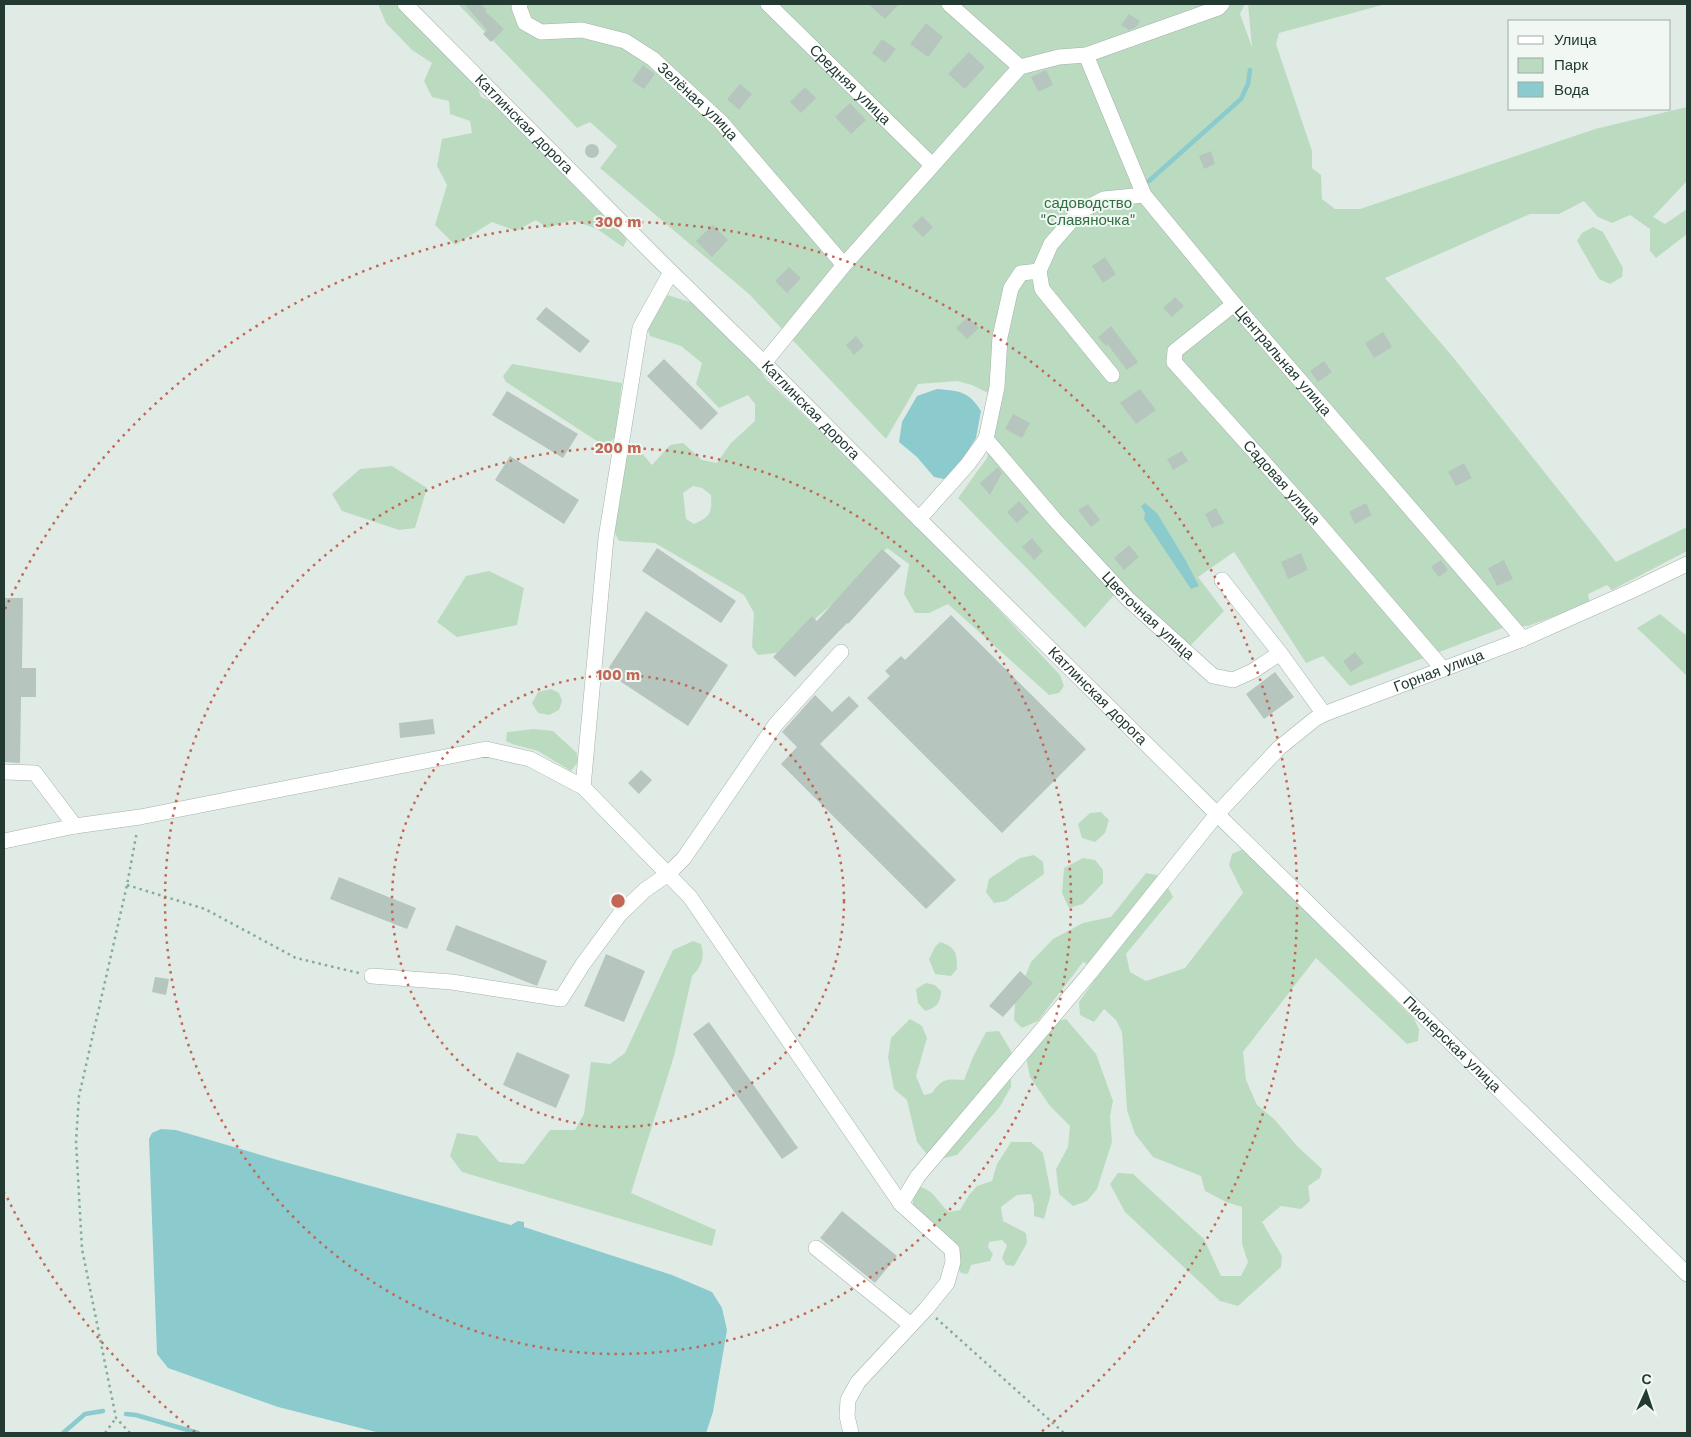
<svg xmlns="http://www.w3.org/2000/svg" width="1691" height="1437" font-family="'Work Sans',sans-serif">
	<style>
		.green { fill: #bbdbc0; fill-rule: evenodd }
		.water { fill: #8bcacd }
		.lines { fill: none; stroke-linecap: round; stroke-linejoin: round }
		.stream { stroke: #8bcacd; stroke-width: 4.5 }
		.building { fill: #b6c5be }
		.minor-casing { stroke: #a4b2ab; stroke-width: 16 }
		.path { stroke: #83ac9b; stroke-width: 2.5; stroke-dasharray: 2.5 4; stroke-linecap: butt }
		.minor { stroke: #fff; stroke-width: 15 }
		.ring { fill: none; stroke: #c26756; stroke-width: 2.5; stroke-dasharray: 2.5 5 }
		.labels { text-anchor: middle; stroke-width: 4; stroke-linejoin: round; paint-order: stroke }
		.street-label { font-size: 15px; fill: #223a31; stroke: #f1f7f3 }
		.park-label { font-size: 15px; fill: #2f6f41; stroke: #f1f7f3 }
		.centre { fill: #c26756; stroke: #f1f7f3; stroke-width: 2.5 }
		.ring-label { font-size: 15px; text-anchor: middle; font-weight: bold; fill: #c26756; stroke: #f1f7f3; stroke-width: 4; stroke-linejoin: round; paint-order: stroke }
	</style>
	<rect width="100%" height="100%" fill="#e1ebe5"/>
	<!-- green -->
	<path class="green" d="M 378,4 L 399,4 L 474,79 L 481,97 L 496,104 L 610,215 L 627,240 L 623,247 L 597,229 L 572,220 L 547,228 L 536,220 L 516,231 L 492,222 L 455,245 L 435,225 L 447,185 L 437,166 L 442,139 L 472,133 L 470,121 L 450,114 L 449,101 L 432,97 L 424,81 L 432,63 L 412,50 L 386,23 Z
		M 458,4 L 1245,4 L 1240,14 L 1252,47 L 1248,4 L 1386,4 L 1279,33 L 1276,44 L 1312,151 L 1312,168 L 1321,175 L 1322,199 L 1335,209 L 1360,209 L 1595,129 L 1687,107 L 1687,181 L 1653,217 L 1665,224 L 1687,209 L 1687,234 L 1656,258 L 1650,251 L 1650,229 L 1630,215 L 1612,223 L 1598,217 L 1584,201 L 1559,214 L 1530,214 L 1385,278 L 1452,356 L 1616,562 L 1687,527 L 1687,551 L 1612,590 L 1607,585 L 1588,594 L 1590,603 L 1528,626 L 1505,627 L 1350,686 L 1323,656 L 1306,663 L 1234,552 L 1198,577 L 1224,611 L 1189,647 L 1122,586 L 1085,628 L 958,498 L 987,458 L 1000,399 L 972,385 L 957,381 L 918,384 L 886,439 L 749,294 L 600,168 L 617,146 L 590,122 L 577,128 Z
		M 1593,227 L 1603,232 L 1623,268 L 1622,277 L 1610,284 L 1599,279 L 1577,241 L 1582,233 Z
		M 664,294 L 693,303 L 750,355 L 766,379 L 917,523 L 1060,675 L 1064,686 L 1059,693 L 1049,695 L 948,604 L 929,613 L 915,613 L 904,594 L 909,564 L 887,548 L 846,592 L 776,653 L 758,655 L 752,647 L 754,613 L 744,595 L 655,543 L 619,541 L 613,529 L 623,449 L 635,445 L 652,465 L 670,445 L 683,443 L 702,460 L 717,463 L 730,444 L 755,421 L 755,404 L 748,395 L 719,408 L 696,384 L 702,363 L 681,346 L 650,336 L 645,322 ZM 693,486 L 702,488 L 711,495 C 712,513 711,516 694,524 L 686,519 L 683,493 Z
		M 512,364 L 622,383 L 615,437 L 606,447 L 506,382 L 503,376 Z
		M 392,466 L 427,488 L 415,528 L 399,530 L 342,511 L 332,494 L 360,469 Z
		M 489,571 L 524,588 L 517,625 L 457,637 L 437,622 L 466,576 Z
		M 1660,614 L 1687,636 L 1687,676 L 1637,628 Z
		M 551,689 L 559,693 L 562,701 L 559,710 L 549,715 L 538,713 L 532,703 L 538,692 Z
		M 533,729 L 553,731 L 577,753 L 578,762 L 571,771 L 538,751 L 512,744 L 506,741 L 507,732 Z
		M 1101,812 L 1109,820 L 1105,833 L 1095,842 L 1082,838 L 1078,824 L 1090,813 Z
		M 1243,849 L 1414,1019 L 1419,1029 L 1418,1041 L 1407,1044 L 1316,958 L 1243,1052 L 1246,1080 L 1257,1105 L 1274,1119 L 1298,1147 L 1322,1169 L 1320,1178 L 1308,1186 L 1310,1201 L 1301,1209 L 1281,1206 L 1262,1222 L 1282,1256 L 1281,1267 L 1238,1306 L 1220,1301 L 1125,1212 L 1110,1184 L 1118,1173 L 1133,1174 L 1204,1239 L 1221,1276 L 1241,1276 L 1248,1262 L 1242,1244 L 1242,1207 L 1226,1202 L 1205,1191 L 1201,1176 L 1153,1157 L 1135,1134 L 1127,1110 L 1122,1032 L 1116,1020 L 1104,1009 L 1094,1022 L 1080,1015 L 1079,1002 L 1101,971 L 1083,962 L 1038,1021 L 1022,1028 L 1014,1020 L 1015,1002 L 1031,962 L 1053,939 L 1083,923 L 1111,917 L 1146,873 L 1162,876 L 1173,897 L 1126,954 L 1130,972 L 1146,981 L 1185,968 L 1243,893 L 1229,865 L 1232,854 Z
		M 1034,855 L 1043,862 L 1044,874 L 1006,901 L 994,903 L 986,892 L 989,879 L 1020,858 Z
		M 1083,858 L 1095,860 L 1103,870 L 1103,883 L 1083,904 L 1069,908 L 1062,893 L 1064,868 Z
		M 693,941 L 701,944 C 705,957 702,966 692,976 L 674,1056 L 631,1193 L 716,1230 L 712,1246 L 462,1172 L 450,1156 L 457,1133 L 477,1136 L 499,1162 L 524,1164 L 550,1130 L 575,1130 L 584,1114 L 591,1062 L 610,1064 L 625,1053 L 673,950 Z
		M 940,942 C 956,947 957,953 957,969 L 951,976 L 935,974 L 929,959 L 935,947 Z
		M 926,983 L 935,985 L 941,991 C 941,1003 936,1008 925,1011 L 918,1003 L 916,989 Z
		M 910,1019 L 922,1026 L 927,1038 L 916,1076 L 924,1095 L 932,1093 C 942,1078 947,1079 964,1080 L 973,1057 L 986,1032 L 999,1031 L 1011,1051 L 1011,1087 L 999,1108 L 957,1155 L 941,1159 L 926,1153 L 917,1142 L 907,1100 L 894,1089 L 888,1057 L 891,1038 Z
		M 1066,1019 L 1096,1054 L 1113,1101 L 1110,1116 L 1112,1142 L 1097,1189 L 1087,1201 L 1073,1206 L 1059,1194 L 1056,1169 L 1068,1147 L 1070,1126 L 1050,1106 L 1030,1077 L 1025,1053 L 1053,1022 Z
		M 1011,1142 L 1031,1142 L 1043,1153 L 1051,1193 L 1044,1219 L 1034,1216 L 1034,1204 L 1031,1194 L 1017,1195 L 1001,1207 L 1003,1221 L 1026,1233 L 1027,1243 L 1014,1266 L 1006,1265 L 1002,1258 L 1007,1245 L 1002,1240 L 989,1242 L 988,1247 L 993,1254 L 990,1261 L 971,1265 L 968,1274 L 961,1273 L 957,1265 L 913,1207 L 913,1199 L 920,1187 C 935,1191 937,1202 949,1212 L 960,1210 L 969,1195 L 977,1186 L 992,1181 L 997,1164 Z"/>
	<!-- water -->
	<path class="water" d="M 937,389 C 959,391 969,391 981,411 L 976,438 L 953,474 L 944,479 L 934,477 L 917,457 L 899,442 L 902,422 L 917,396 Z
		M 1145,503 L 1157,513 L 1186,561 L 1199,586 L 1191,589 L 1144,519 L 1145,513 L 1141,506 Z
		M 161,1129 L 176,1130 L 281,1161 L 511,1225 L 518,1221 L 524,1222 L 524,1227 L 672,1275 L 712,1292 L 722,1308 L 727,1330 L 713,1412 L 706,1433 L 380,1433 L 278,1407 L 168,1368 L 157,1354 L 149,1139 L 152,1133 Z"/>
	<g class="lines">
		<!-- stream -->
		<path class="stream" d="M 1149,181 L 1241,99 L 1248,84 L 1250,70
			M 126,1414 L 136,1415 L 198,1433
			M 63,1433 L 85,1414 L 103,1411"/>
	</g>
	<!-- building -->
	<path class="building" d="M 464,4 L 481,4 L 487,10 L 485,11 L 504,29 L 491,42 L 483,34 L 487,30 Z
		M 868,4 L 899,4 L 885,19 Z
		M 1129,14 L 1140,21 L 1136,27 L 1129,30 L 1121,25 Z
		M 926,23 L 943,37 L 928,57 L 910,44 Z
		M 882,39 L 896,49 L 885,63 L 872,53 Z
		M 969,52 L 985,67 L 965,89 L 948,74 Z
		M 643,65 L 655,74 L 644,89 L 632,81 Z
		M 1046,70 L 1053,85 L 1038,92 L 1031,77 Z
		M 740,84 L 752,94 L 739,110 L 727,99 Z
		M 805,87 L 816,98 L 801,113 L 790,102 Z
		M 850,103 L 866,120 L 851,134 L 835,117 Z
		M585 151a7 7 0 1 1 14 0a7 7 0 1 1-14 0Z
		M 1211,151 L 1215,164 L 1204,169 L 1199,156 Z
		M 922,216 L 933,227 L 923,237 L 912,226 Z
		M 713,225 L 728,240 L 712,257 L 696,241 Z
		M 1105,257 L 1116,274 L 1103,283 L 1092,266 Z
		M 789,267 L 801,278 L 787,293 L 775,281 Z
		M 1175,297 L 1184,306 L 1172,317 L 1163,308 Z
		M 546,307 L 590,341 L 580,353 L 536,319 Z
		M 968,317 L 979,328 L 967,339 L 956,328 Z
		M 1111,326 L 1138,362 L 1127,370 L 1108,345 L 1106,346 L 1098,337 Z
		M 1383,332 L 1392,347 L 1374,358 L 1365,343 Z
		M 856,336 L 864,346 L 854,355 L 846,345 Z
		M 664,359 L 718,413 L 701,430 L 647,376 Z
		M 1324,361 L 1332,372 L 1318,382 L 1310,371 Z
		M 1140,389 L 1156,410 L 1136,424 L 1120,403 Z
		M 507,391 L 578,434 L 563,458 L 492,415 Z
		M 1013,414 L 1030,423 L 1022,438 L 1005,429 Z
		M 1182,451 L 1188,461 L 1173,470 L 1167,459 Z
		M 510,456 L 579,500 L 564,524 L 495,480 Z
		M 1464,463 L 1472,478 L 1456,486 L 1448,472 Z
		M 998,467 L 1002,473 L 990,495 L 980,483 Z
		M 1019,501 L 1029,512 L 1017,523 L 1007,512 Z
		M 1366,503 L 1372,515 L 1355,524 L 1349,512 Z
		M 1088,504 L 1100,520 L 1091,527 L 1078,510 Z
		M 1216,508 L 1224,523 L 1212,528 L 1205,514 Z
		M 1032,538 L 1043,551 L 1034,560 L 1022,547 Z
		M 1129,545 L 1139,557 L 1124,570 L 1114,558 Z
		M 657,548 L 736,601 L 721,623 L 642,571 Z
		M 882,549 L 901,566 L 848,624 L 847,623 L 795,677 L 773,657 L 812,616 L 817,621 Z
		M 1301,553 L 1308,570 L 1288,579 L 1281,562 Z
		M 1441,560 L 1448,570 L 1439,577 L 1431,567 Z
		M 1504,560 L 1513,579 L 1497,586 L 1488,568 Z
		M 4,598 L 23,598 L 22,668 L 36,668 L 36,697 L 21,697 L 20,763 L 4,762 Z
		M 646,611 L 728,665 L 688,726 L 606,672 Z
		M 951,615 L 1086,749 L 1002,833 L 867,698 L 890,676 L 885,671 L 901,656 L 905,660 Z
		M 1355,652 L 1364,663 L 1351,672 L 1343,661 Z
		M 1275,672 L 1294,697 L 1264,719 L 1246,694 Z
		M 815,695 L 832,712 L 849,696 L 859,706 L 820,744 L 956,880 L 926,909 L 781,764 L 797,747 L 782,732 Z
		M 433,719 L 435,734 L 400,738 L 399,723 Z
		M 641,770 L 652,780 L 639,794 L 628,783 Z
		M 339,877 L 416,908 L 407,929 L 330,899 Z
		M 456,925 L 547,961 L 537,986 L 446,950 Z
		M 606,954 L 645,971 L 624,1022 L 584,1006 Z
		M 1020,971 L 1033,983 L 1003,1017 L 989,1006 Z
		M 155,977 L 169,979 L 166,995 L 152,992 Z
		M 709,1022 L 798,1148 L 782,1159 L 693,1034 Z
		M 517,1052 L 570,1075 L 556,1108 L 503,1085 Z
		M 842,1211 L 897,1256 L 875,1283 L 820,1238 Z"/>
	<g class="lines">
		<defs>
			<g id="minor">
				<path id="s1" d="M 405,4 L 660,261 L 764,363 L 919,519 L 1217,814 L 1687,1274"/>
				<path id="s2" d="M 520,4 L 519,7 L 525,23 L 541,32 L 582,30 L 625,41 L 653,59 L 721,122 L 844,265"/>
				<path id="s3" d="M 768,4 L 932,165"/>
				<path d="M 949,4 L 1020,67"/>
				<path id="s4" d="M 1086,55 L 1144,195 L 1234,304 L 1523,639"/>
				<path d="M 1039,271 L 1042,289 L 1112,375"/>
				<path id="s5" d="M 1234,304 L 1175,351 L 1174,362 L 1312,516 L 1443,669"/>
				<path d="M 764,363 L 844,265 L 1020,67 L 1059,57 L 1086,55 L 1218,8 L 1222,4"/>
				<path id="s6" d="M 986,439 L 1055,520 L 1128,599 L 1213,676 L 1233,680 L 1253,671 L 1280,653 L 1324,714"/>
				<path d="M 919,519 L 968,464 L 986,439 L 997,387 L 1000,337 L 1011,288 L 1021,273 L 1039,271 L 1051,244 L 1079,212 L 1104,199 L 1144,195"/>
				<path d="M 1222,580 L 1280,653"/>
				<path d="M 4,772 L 35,773 L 75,826"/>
				<path d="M 583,787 L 606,538 L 640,328 L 671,272"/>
				<path d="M 4,841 L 75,826 L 140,817 L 486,749 L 530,759 L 583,787 L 690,897 L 901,1204 L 952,1250 L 953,1262 L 947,1283 L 926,1309 L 858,1382 L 848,1400 L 847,1416 L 851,1433"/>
				<path d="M 372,976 L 452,982 L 561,999 L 583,964 L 620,914 L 645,890 L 668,874 L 684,858 L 776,724 L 841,652"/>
				<path id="s7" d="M 901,1204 L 918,1176 L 1090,973 L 1217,814 L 1279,748 L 1315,719 L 1324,714 L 1523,639 L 1631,591 L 1687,564"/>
				<path d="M 816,1248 L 911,1325"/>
			</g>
		</defs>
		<!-- minor casing -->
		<use href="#minor" class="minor-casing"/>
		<!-- path -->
		<path class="path" d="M 127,885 L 205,909 L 296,958 L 359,973
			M 936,1318 L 1064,1433
			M 105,1433 L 116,1418
			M 130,1433 L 116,1418 L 82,1249 L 76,1141 L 79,1096 L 127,885 L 137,831"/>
		<!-- minor -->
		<use href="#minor" class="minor"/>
	</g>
	<!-- distance rings -->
	<g class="ring">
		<circle cx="618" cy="901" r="226"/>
		<circle cx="618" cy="901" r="453"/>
		<path d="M195 1432A679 679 0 0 1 5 1193M5 609A679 679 0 1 1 1041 1432"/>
	</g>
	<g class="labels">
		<!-- street labels -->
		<g class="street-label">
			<text dy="5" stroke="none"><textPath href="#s3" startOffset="115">Средняя улица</textPath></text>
			<text dy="5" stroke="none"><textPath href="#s2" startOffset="219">Зелёная улица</textPath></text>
			<text dy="5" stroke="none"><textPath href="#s1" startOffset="169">Катлинская дорога</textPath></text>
			<text dy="5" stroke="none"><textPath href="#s4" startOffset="368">Центральная улица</textPath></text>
			<text dy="5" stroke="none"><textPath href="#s1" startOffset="574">Катлинская дорога</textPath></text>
			<text dy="5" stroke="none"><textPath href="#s5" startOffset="248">Садовая улица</textPath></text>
			<text dy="5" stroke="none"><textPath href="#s6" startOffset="240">Цветочная улица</textPath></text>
			<text dy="5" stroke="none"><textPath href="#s7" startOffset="772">Горная улица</textPath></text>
			<text dy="5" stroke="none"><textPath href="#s1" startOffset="979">Катлинская дорога</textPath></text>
			<text dy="5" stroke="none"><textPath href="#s1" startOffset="1476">Пионерская улица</textPath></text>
		</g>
		<!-- park labels -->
		<g class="park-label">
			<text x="1088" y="208">садоводство<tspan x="1088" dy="17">"Славяночка"</tspan></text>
		</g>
	</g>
	<circle cx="618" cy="901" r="8" class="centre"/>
	<g class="ring-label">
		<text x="618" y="227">300 m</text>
		<text x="618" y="453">200 m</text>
		<text x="618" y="680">100 m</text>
	</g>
	<!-- border -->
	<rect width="1691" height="1437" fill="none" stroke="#223a31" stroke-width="10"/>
	<!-- legend -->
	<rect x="1508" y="20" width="162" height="90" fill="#f1f7f3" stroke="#9eaba5"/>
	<rect x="1518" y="36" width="25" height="8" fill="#ffffff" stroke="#9eaba5"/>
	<text x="1554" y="45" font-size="15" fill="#223a31">Улица</text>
	<rect x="1518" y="58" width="25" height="15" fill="#bbdbc0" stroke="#9eaba5"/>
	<text x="1554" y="70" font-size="15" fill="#223a31">Парк</text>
	<rect x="1518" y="82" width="25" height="15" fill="#8bcacd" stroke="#9eaba5"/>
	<text x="1554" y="95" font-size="15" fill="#223a31">Вода</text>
	<!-- north arrow -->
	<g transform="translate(1646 1392) rotate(3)" stroke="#f1f7f3" stroke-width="4" paint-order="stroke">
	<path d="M0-4L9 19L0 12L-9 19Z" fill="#223a31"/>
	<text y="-8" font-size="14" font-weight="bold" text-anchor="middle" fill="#223a31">С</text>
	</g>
</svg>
